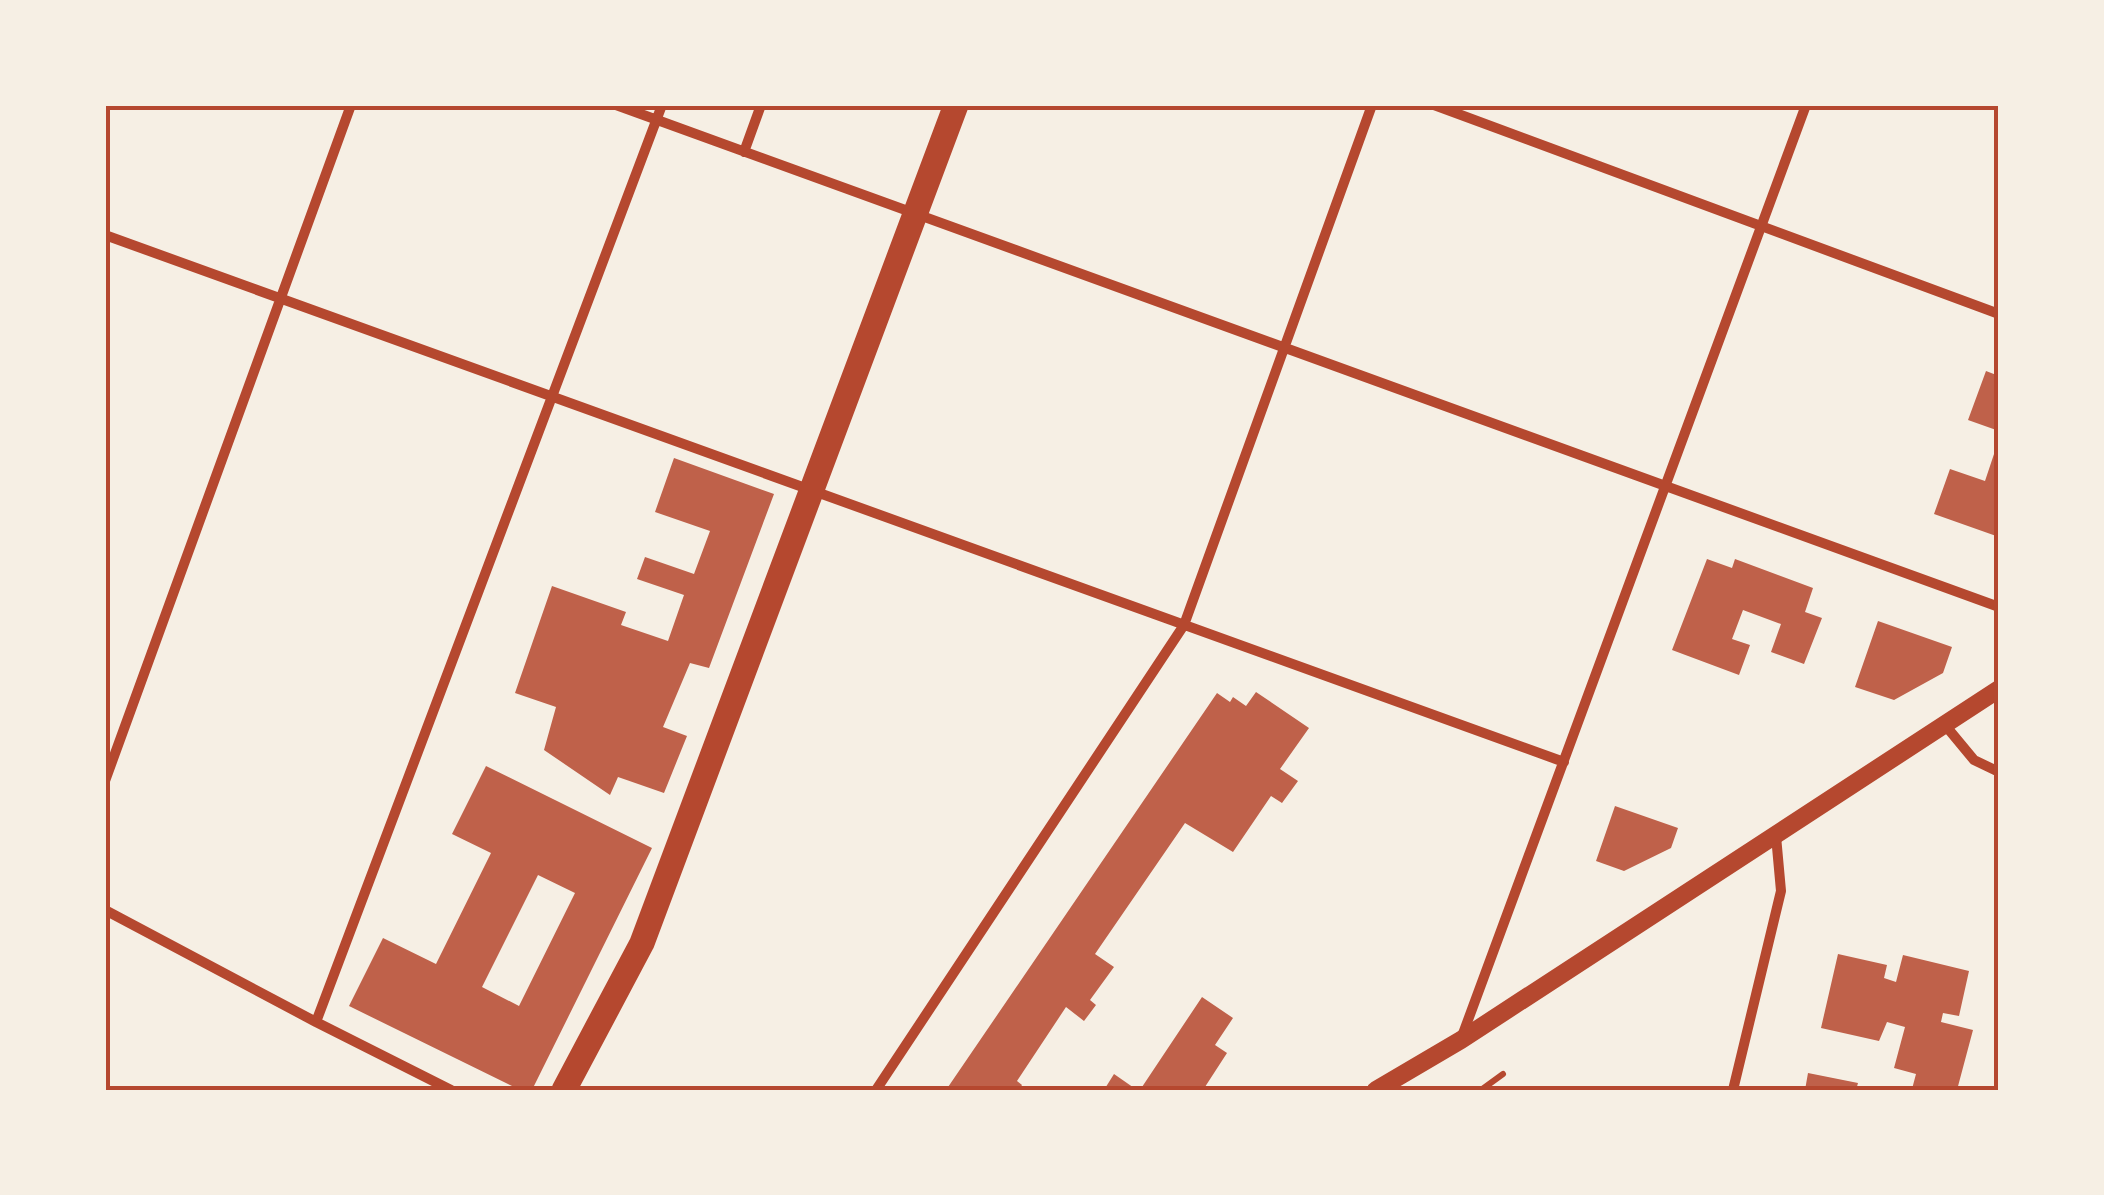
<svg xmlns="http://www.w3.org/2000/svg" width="2104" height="1195" font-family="Quicksand,sans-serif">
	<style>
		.building { fill: #bf614a; fill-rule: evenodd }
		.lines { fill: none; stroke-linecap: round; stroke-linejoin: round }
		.path { stroke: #b5482f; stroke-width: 6 }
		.minor { stroke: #b5482f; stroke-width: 10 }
		.tertiary { stroke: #b5482f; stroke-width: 18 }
		.primary { stroke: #b5482f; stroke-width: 25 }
		.neatline { fill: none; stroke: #b5482f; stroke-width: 4 }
	</style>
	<rect width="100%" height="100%" fill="#f6efe4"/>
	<!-- building -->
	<path class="building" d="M 1986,371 L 1999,376 L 1999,431 L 1968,420 Z
		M 1998,442 L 1999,537 L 1934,514 L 1950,469 L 1985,481 Z
		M 674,458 L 774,494 L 709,668 L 690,663 L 663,727 L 687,736 L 664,793 L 618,777 L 610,795 L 544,750 L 556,707 L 515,693 L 552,586 L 626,612 L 621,625 L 668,641 L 684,595 L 637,579 L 645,557 L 694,574 L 710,531 L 655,512 Z
		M 1707,559 L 1732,568 L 1735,559 L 1813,588 L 1805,612 L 1822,618 L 1804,664 L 1771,652 L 1781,624 L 1743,610 L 1732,639 L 1750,645 L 1739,675 L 1672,650 Z
		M 1878,621 L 1952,647 L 1943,673 L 1894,700 L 1855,687 Z
		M 1256,692 L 1309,728 L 1280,769 L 1298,781 L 1282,803 L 1271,796 L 1233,852 L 1185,823 L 1095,954 L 1114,967 L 1090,1000 L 1096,1005 L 1084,1021 L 1066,1007 L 1017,1081 L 1022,1085 L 1019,1090 L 946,1090 L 1217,693 L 1230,702 L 1233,697 L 1246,706 Z
		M 486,766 L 652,848 L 532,1090 L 520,1090 L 349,1006 L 383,938 L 436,964 L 491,853 L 452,834 ZM 538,875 L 575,893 L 519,1006 L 482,987 Z
		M 1615,806 L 1678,828 L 1671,848 L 1624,871 L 1596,861 Z
		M 1838,954 L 1887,965 L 1884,978 L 1896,982 L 1903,955 L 1969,971 L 1959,1016 L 1943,1013 L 1941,1022 L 1973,1030 L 1957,1090 L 1912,1089 L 1916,1074 L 1894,1068 L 1905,1027 L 1887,1022 L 1879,1041 L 1821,1028 Z
		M 1202,997 L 1233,1018 L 1215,1045 L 1227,1053 L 1203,1090 L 1140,1090 Z
		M 1808,1073 L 1858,1083 L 1856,1090 L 1805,1090 Z
		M 1114,1074 L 1137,1090 L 1104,1090 Z"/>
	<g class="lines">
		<!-- path -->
		<path class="path" d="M 1481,1090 L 1503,1074"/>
		<!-- minor -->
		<path class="minor" d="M 616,105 L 1999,607
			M 1434,105 L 1999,314
			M 744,152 L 761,105
			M 105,235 L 1564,762
			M 1945,725 L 1974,760 L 1999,772
			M 105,781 L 351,105
			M 105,910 L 316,1022 L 662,105
			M 316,1022 L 451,1090
			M 1461,1039 L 1806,105
			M 876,1090 L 1184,625 L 1372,105
			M 1733,1090 L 1781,891 L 1776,836"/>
		<!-- tertiary -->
		<path class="tertiary" d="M 1376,1090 L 1461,1040 L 1999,689"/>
		<!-- primary -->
		<path class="primary" d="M 564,1090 L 642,943 L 956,105"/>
	</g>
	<!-- border -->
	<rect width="2104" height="1195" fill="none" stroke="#f6efe4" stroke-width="215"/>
	<rect x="108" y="108" width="1888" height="980" class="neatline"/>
</svg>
